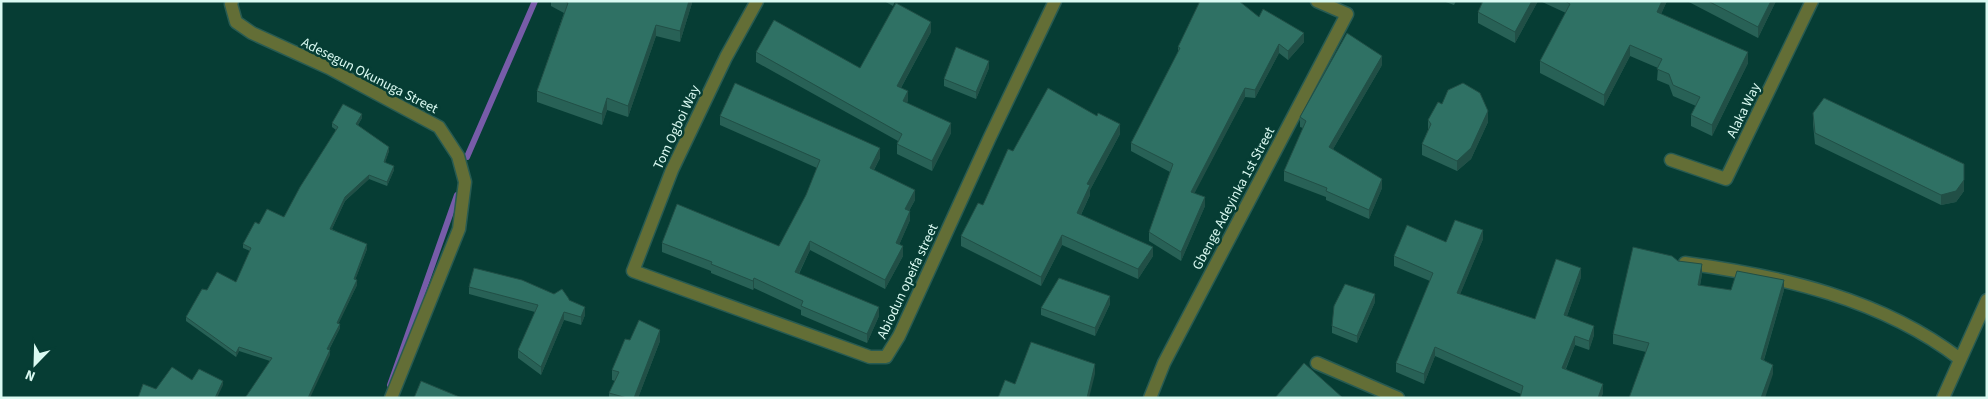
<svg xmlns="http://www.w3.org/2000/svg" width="1988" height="399" font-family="'Source Sans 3',sans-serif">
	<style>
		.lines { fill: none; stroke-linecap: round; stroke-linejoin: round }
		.stream { stroke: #775ca9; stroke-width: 6 }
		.street-casing { stroke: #285b52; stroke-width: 15 }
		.street { stroke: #636e36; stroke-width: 12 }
		.wall { fill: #286156 }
		.shaded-wall { fill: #214f46 }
		.building { fill: #2f7164; stroke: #214f46 }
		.labels { text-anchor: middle; stroke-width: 5; stroke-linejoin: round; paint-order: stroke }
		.street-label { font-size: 14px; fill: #dafaf2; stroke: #063d34 }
	</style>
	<rect width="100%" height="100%" fill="#063d34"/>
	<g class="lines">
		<!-- stream -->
		<path class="stream" d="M 467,157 L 535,1
			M 390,385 L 457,195"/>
		<defs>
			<path id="street" d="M 232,1 L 231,4 L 236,22 L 252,33 L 329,68 L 439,127 L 458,156 L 465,182 L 459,229 L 391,398
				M 757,1 L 726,57 L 672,170 L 633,271 L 870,357 L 886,357 L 899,336 L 990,137 L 1055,1
				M 1671,160 L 1726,179 L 1812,1
				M 1685,263 C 1781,276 1882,299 1960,359
				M 1317,363 L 1398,398
				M 1150,398 L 1164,363 L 1347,14 L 1317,1
				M 1943,398 L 1987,300"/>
		</defs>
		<!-- street casing -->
		<use href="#street" class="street-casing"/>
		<!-- street -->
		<use href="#street" class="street"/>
	</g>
	<!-- wall -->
	<path class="wall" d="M 551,1 L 692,1 L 692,3 L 680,42 L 656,36 L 628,117 L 607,110 L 602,125 L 537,102 L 537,91 L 564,13 L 551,6 Z
		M 884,1 L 895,1 L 893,6 Z
		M 1443,1 L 1456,1 L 1454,5 Z
		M 1538,1 L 1515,43 L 1478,23 L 1478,12 Z
		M 1540,1 L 1667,1 L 1661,14 L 1748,63 L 1712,136 L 1691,126 L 1691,115 L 1696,106 L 1673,96 L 1669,85 L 1657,80 L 1658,68 L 1630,56 L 1604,106 L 1540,73 L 1540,61 L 1566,13 Z
		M 1687,1 L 1776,1 L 1758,38 Z
		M 1259,17 L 1304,42 L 1288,60 L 1279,53 L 1255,98 L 1245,97 L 1194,193 L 1205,206 L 1181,261 L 1149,241 L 1149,232 L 1170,172 L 1131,151 L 1131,143 L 1178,52 L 1178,47 Z
		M 931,32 L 901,88 L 908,100 L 907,103 L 951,133 L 932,171 L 897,154 L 897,144 L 898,141 L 756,62 L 756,52 L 860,68 Z
		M 1382,65 L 1333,149 L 1382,188 L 1369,219 L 1326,200 L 1326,197 L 1284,181 L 1284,171 L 1303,128 L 1300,127 L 1300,117 Z
		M 989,68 L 976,99 L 944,86 L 944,79 Z
		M 1442,104 L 1488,122 L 1471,159 L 1457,171 L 1422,155 L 1422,144 L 1428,130 L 1428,120 Z
		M 1813,113 L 1964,191 L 1956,202 L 1941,205 L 1815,144 L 1813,124 Z
		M 720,116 L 880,158 L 874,170 L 915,200 L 909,211 L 910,220 L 899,245 L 903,256 L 885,289 L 810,250 L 799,274 L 879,316 L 867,343 L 801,315 L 801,310 L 754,288 L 753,290 L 711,273 L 711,271 L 662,252 L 662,243 L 779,246 L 806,195 L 817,168 L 720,125 Z
		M 362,118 L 358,125 L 389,151 L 385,162 L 394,170 L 387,186 L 369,179 L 345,201 L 332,229 L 367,249 L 355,280 L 357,285 L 338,324 L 340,328 L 329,350 L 330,355 L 270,361 L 239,351 L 236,357 L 186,321 L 186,317 L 207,290 L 236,282 L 250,251 L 243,248 L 243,244 L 259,224 L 284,217 L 336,130 L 332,127 L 332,123 Z
		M 1120,134 L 1090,190 L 1090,195 L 1081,215 L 1153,256 L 1138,279 L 1062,245 L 1041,286 L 961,246 L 961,236 L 983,205 L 1013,151 Z
		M 1483,239 L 1460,294 L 1535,319 L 1581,277 L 1567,316 L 1594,335 L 1589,350 L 1575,345 L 1566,369 L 1603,393 L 1601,398 L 1520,398 L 1521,394 L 1435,356 L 1424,384 L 1396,372 L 1396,363 L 1430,281 L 1394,266 L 1394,256 L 1446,242 Z
		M 1678,261 L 1702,274 L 1700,286 L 1731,290 L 1784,290 L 1764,360 L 1773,374 L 1646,352 L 1613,344 L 1613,334 Z
		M 469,287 L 569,301 L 585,315 L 581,325 L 564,320 L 541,375 L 518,358 L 518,350 L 535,312 L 469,294 Z
		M 1375,302 L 1357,343 L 1332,333 L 1332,326 Z
		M 1110,304 L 1095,336 L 1041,315 L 1041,308 Z
		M 630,340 L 660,341 L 638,398 L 609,398 L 609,393 L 615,381 L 612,380 L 612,370 Z"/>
	<!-- shaded-wall -->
	<path class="shaded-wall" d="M 689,1 L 692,1 L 692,3 L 680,42 L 680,31 Z
		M 1532,1 L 1538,1 L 1515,43 L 1515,32 Z
		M 1662,1 L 1667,1 L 1657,23 L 1657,12 Z
		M 1771,1 L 1776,1 L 1758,38 L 1758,27 Z
		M 931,22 L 931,32 L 897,95 L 897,86 Z
		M 656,25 L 656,36 L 628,117 L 628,106 Z
		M 1304,33 L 1304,42 L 1288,60 L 1288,51 Z
		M 1279,44 L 1279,53 L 1255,98 L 1255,90 Z
		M 1630,45 L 1630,56 L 1604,106 L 1604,95 Z
		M 1748,52 L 1748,63 L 1712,136 L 1712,125 Z
		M 1382,56 L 1382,65 L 1329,156 L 1329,147 Z
		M 989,61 L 989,68 L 976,99 L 976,92 Z
		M 1245,88 L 1245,97 L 1191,200 L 1191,192 Z
		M 908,91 L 908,100 L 903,110 L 903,101 Z
		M 607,98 L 607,110 L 602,125 L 602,114 Z
		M 1488,111 L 1488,122 L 1471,159 L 1457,171 L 1457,161 Z
		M 362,114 L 362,118 L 356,128 L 356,124 Z
		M 951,123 L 951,133 L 932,171 L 932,161 Z
		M 1120,124 L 1120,134 L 1090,190 L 1090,195 L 1077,223 L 1077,213 L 1087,184 Z
		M 389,147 L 389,151 L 384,166 L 384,162 Z
		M 880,148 L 880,158 L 870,177 L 870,168 Z
		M 394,166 L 394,170 L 387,186 L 387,182 Z
		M 369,175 L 369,179 L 345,201 L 330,233 L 330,229 L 345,197 Z
		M 1382,179 L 1382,188 L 1369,219 L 1369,210 Z
		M 1964,180 L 1964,191 L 1956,202 L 1941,205 L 1941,195 Z
		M 915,190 L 915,200 L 905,218 L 905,209 Z
		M 1205,197 L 1205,206 L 1181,261 L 1181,252 Z
		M 910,211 L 910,220 L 896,252 L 896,243 Z
		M 1483,230 L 1483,239 L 1457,302 L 1457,293 Z
		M 1062,235 L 1062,245 L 1041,286 L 1041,277 Z
		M 810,241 L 810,250 L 795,281 L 795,272 Z
		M 367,244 L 367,249 L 354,283 L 354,279 Z
		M 903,246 L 903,256 L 885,289 L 885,280 Z
		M 1153,247 L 1153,256 L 1138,279 L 1138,269 Z
		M 1702,264 L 1702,274 L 1698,295 L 1698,285 Z
		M 1581,268 L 1581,277 L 1564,324 L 1564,315 Z
		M 754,278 L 754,288 L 753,290 L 753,281 Z
		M 357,280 L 357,285 L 337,327 L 337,323 Z
		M 1784,280 L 1784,290 L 1761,369 L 1761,359 Z
		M 1375,294 L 1375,302 L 1357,343 L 1357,336 Z
		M 1110,296 L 1110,304 L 1095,336 L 1095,328 Z
		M 585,307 L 585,315 L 581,325 L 581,317 Z
		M 879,307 L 879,316 L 867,343 L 867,334 Z
		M 564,312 L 564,320 L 541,375 L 541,367 Z
		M 340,324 L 340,328 L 327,353 L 327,349 Z
		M 1594,326 L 1594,335 L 1589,350 L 1589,341 Z
		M 660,330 L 660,341 L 638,398 L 634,398 Z
		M 1575,336 L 1575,345 L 1562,377 L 1562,368 Z
		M 239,347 L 239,351 L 236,357 L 236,353 Z
		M 1435,347 L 1435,356 L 1424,384 L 1424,374 Z
		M 330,350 L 330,355 L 310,398 L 308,398 Z
		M 1095,364 L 1095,374 L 1089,398 L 1087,398 Z
		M 1773,365 L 1773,374 L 1765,398 L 1761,398 Z
		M 223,381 L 223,385 L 217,398 L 215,398 Z
		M 1603,384 L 1603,393 L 1601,398 L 1598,398 Z"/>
	<!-- building -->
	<path class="building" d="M 564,1 L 689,1 L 680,31 L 656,25 L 628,106 L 607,98 L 602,114 L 537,91 L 568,3 Z
		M 1200,1 L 1239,1 L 1259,17 L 1263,9 L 1304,33 L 1288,51 L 1279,44 L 1255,90 L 1245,88 L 1191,192 L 1205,197 L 1181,252 L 1149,232 L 1173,164 L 1131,143 L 1180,48 L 1178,47 Z
		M 1483,1 L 1532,1 L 1515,32 L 1478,12 Z
		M 1565,1 L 1662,1 L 1657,12 L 1748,52 L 1712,125 L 1691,115 L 1700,97 L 1673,85 L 1669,74 L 1657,69 L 1662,59 L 1630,45 L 1604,95 L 1540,61 L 1570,4 Z
		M 1708,1 L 1771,1 L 1758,27 Z
		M 896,3 L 931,22 L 897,86 L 908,91 L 903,101 L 951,123 L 932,161 L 897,144 L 902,134 L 756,52 L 774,20 L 860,68 Z
		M 1347,33 L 1382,56 L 1329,147 L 1382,179 L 1369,210 L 1326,191 L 1327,188 L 1284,171 L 1306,121 L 1300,117 Z
		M 956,47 L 989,61 L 976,92 L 944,79 Z
		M 735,83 L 880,148 L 870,168 L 915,190 L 905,209 L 910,211 L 896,243 L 903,246 L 885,280 L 810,241 L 795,272 L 879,307 L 867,334 L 801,306 L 803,301 L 754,278 L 753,281 L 711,264 L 712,262 L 662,243 L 677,204 L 779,246 L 806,195 L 820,160 L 720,116 Z
		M 1463,83 L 1480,93 L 1488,111 L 1471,148 L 1457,161 L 1422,144 L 1431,124 L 1428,120 L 1438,102 L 1442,104 L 1448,90 Z
		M 1048,88 L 1097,116 L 1098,113 L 1120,124 L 1087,184 L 1090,185 L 1077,213 L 1153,247 L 1138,269 L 1062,235 L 1041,277 L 961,236 L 978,203 L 983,205 L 1008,149 L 1013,151 Z
		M 1824,98 L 1964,164 L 1964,180 L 1956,191 L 1941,195 L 1815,133 L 1813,113 Z
		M 343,104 L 362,114 L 356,124 L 389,147 L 384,162 L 394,166 L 387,182 L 369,175 L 345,197 L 330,229 L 367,244 L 354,279 L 357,280 L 337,323 L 340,324 L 327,349 L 330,350 L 308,398 L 245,398 L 272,358 L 239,347 L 236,353 L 186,317 L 202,289 L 207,290 L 217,272 L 236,282 L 251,248 L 243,244 L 255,222 L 259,224 L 267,209 L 284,217 L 300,187 L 338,127 L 332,123 Z
		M 1455,220 L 1483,230 L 1457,293 L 1535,319 L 1556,259 L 1581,268 L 1564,315 L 1594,326 L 1589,341 L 1575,336 L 1562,368 L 1603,384 L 1598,398 L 1520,398 L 1523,386 L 1435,347 L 1424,374 L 1396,363 L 1433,273 L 1394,256 L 1407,225 L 1446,242 Z
		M 1633,247 L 1672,256 L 1678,261 L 1702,264 L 1698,285 L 1731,290 L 1737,271 L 1784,280 L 1761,359 L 1773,365 L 1761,398 L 1629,398 L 1649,343 L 1613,334 Z
		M 474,268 L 522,280 L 554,294 L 562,289 L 569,299 L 569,300 L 585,307 L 581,317 L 564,312 L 541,367 L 518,350 L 538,305 L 469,287 Z
		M 1059,278 L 1110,296 L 1095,328 L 1041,308 Z
		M 1345,284 L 1375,294 L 1357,336 L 1332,326 L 1334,306 Z
		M 639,320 L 660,330 L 634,398 L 627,398 L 609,393 L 619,372 L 612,370 L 625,339 L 630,340 Z
		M 1031,342 L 1095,364 L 1087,398 L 998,398 L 1005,380 L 1015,384 Z
		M 1304,363 L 1343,398 L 1275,398 Z
		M 172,367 L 192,380 L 199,369 L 223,381 L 215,398 L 138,398 L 143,384 L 156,389 Z
		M 421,381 L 462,398 L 414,398 Z"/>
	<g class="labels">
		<!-- street labels -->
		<g class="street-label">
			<text transform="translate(370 75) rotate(27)" y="5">Adesegun Okunuga Street</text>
			<text transform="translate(1743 110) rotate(-64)" y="5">Alaka Way</text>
			<text transform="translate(676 127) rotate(-65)" y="5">Tom Ogboi Way</text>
			<text transform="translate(1233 198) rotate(-62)" y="5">Gbenge Adeyinka 1st Street</text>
			<text transform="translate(907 281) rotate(-65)" y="5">Abiodun opeifa street</text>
		</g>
	</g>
	<!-- border -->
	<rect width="1988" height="399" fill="none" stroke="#dafaf2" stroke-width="5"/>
	<!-- north arrow -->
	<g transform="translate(35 364) rotate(203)" stroke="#063d34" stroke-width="4" paint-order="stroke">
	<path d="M0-4L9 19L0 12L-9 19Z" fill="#dafaf2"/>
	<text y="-8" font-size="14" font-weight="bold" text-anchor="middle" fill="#dafaf2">N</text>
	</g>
</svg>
